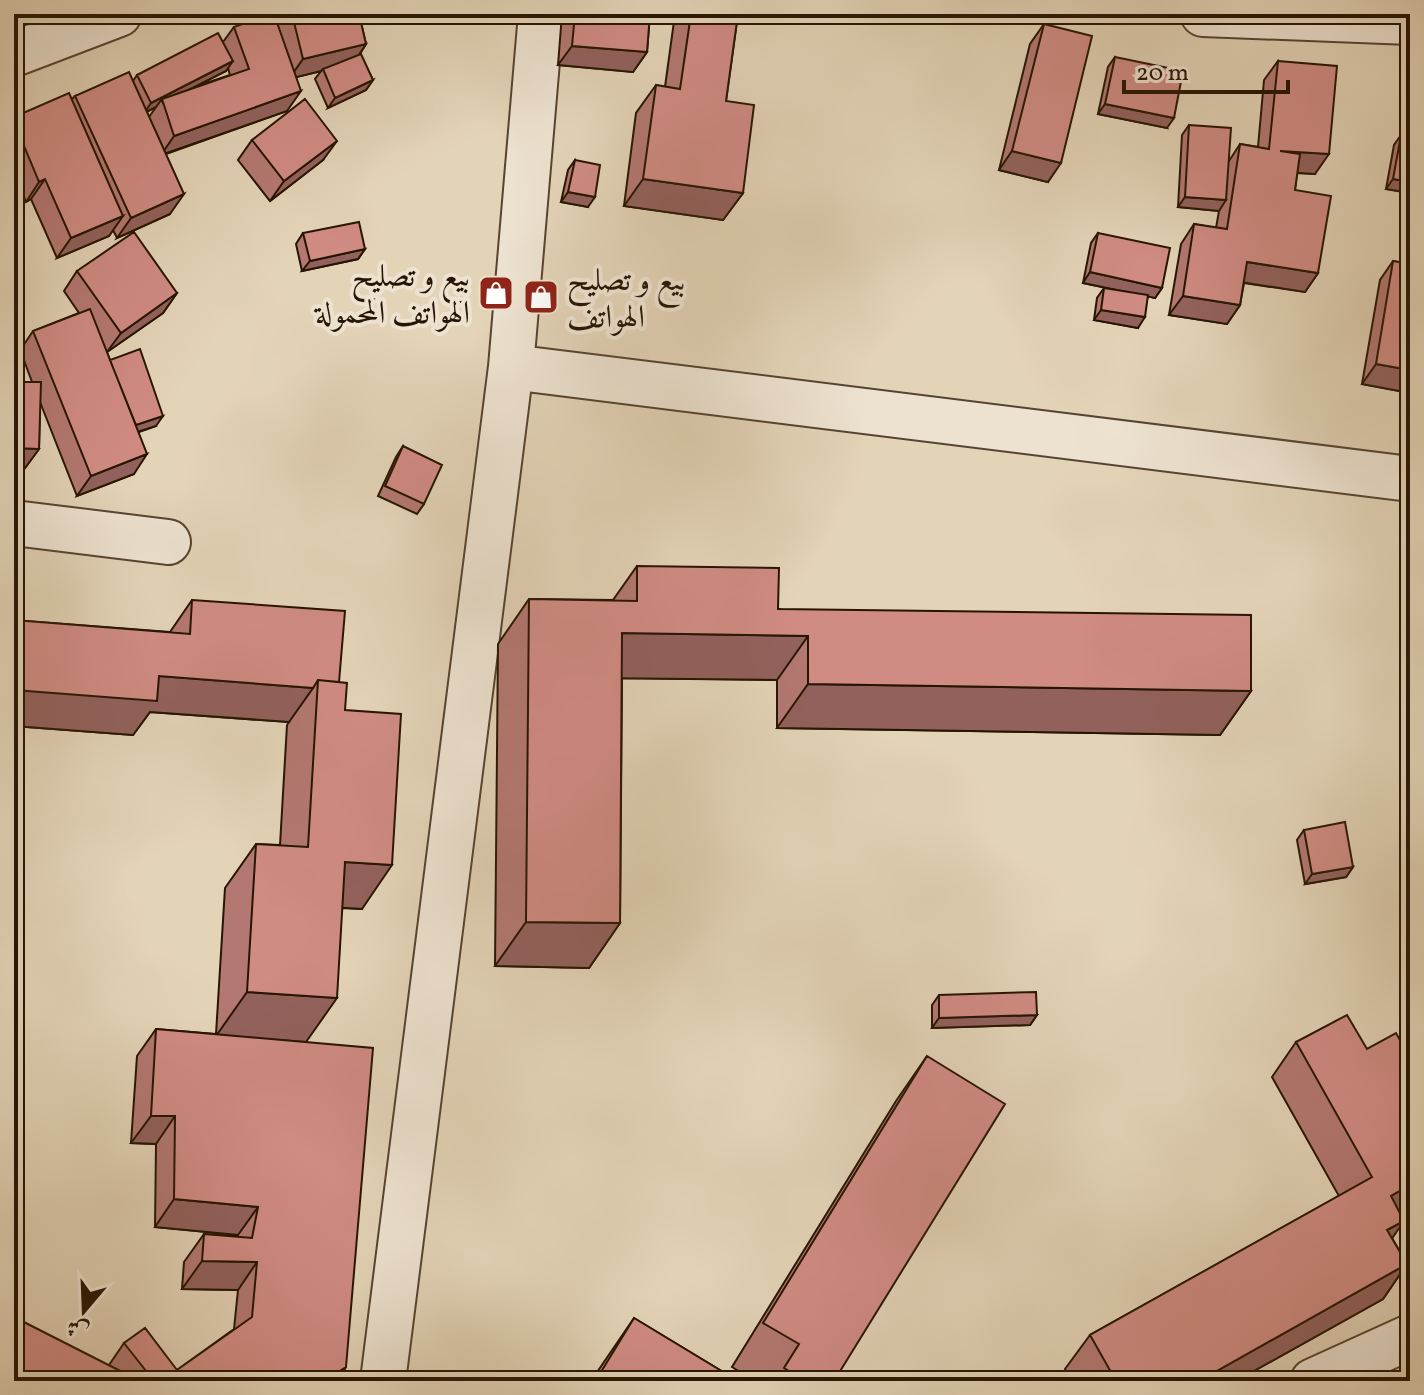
<svg xmlns="http://www.w3.org/2000/svg" width="1424" height="1395" font-family="Vollkorn,Amiri,serif">
	<style>
		.lines { fill: none; stroke-linecap: round; stroke-linejoin: round }
		.minor-casing { stroke: #564430; stroke-width: 48 }
		.minor { stroke: #ede2d0; stroke-width: 44 }
		.wall { fill: #b37871; stroke: #271503; stroke-width: 2; fill-rule: evenodd }
		.shaded-wall { fill: #92615c; stroke: #271503; stroke-width: 2 }
		.building { fill: #d08b83; stroke: #271503; stroke-width: 2 }
		.labels { text-anchor: middle; stroke-width: 8; stroke-linejoin: round; paint-order: stroke }
		.poi-label { font-size: 32px; fill: #271503; stroke: #ede2d0; text-anchor: end }
	</style>
	<rect width="100%" height="100%" fill="#e3d3b7"/>
	<filter id="stains"><feTurbulence type="fractalNoise" baseFrequency=".0025" numOctaves="4"/><feColorMatrix values="0 0 0 0 .2 0 0 0 0 .09 0 0 0 0 .02 0 0 0 .5 -.17"/></filter>
	<radialGradient id="worn" r=".72"><stop offset=".6" stop-color="#630" stop-opacity="0"/><stop offset="1" stop-color="#630" stop-opacity=".3"/></radialGradient>
	<g class="lines">
		<defs>
			<path id="minor" d="M 1203,14 L 1410,22
				M 14,54 L 119,14
				M 511,367 L 1410,479
				M 14,523 L 168,542
				M 383,1381 L 511,367 L 541,14
				M 1313,1381 L 1410,1337"/>
		</defs>
		<!-- minor casing -->
		<use href="#minor" class="minor-casing"/>
		<!-- minor -->
		<use href="#minor" class="minor"/>
	</g>
	<!-- wall -->
	<path class="wall" d="M 283,14 L 359,14 L 366,44 L 360,54 L 373,80 L 366,90 L 328,108 L 315,79 L 321,71 L 296,77 L 287,111 L 166,154 L 170,214 L 117,238 L 113,230 L 109,236 L 57,258 L 31,199 L 26,202 L 14,174 L 14,117 L 72,99 L 75,96 L 133,81 L 137,75 L 223,42 L 234,27 L 277,22 ZM 228,68 L 230,75 L 194,87 L 226,71 ZM 156,107 L 149,117 L 147,112 Z
		M 562,14 L 650,14 L 647,52 L 633,72 L 558,65 Z
		M 675,14 L 738,14 L 726,101 L 743,193 L 723,220 L 624,206 L 636,113 L 656,85 L 665,87 Z
		M 1044,24 L 1048,182 L 999,170 L 1030,44 Z
		M 1115,57 L 1167,128 L 1098,114 L 1108,67 Z
		M 1278,61 L 1315,174 L 1297,173 L 1295,190 L 1318,273 L 1305,292 L 1244,283 L 1240,305 L 1227,324 L 1169,315 L 1181,244 L 1194,224 L 1216,228 L 1219,211 L 1178,207 L 1182,135 L 1189,125 L 1229,161 L 1240,144 L 1258,147 L 1264,80 Z
		M 1410,90 L 1410,193 L 1386,189 L 1394,145 L 1401,135 L 1406,96 Z
		M 252,140 L 323,160 L 270,201 L 238,160 Z
		M 575,160 L 588,207 L 561,202 L 568,170 Z
		M 303,233 L 365,249 L 358,259 L 302,271 L 296,244 Z
		M 1098,233 L 1162,288 L 1155,298 L 1148,296 L 1138,328 L 1094,320 L 1097,298 L 1104,288 L 1126,292 L 1083,283 L 1091,243 Z
		M 1393,261 L 1410,264 L 1410,393 L 1362,384 L 1380,280 Z
		M 77,271 L 177,293 L 163,313 L 107,352 L 110,360 L 156,426 L 139,432 L 134,474 L 77,496 L 40,402 L 39,449 L 25,468 L 32,382 L 22,355 L 23,368 L 14,381 L 14,301 L 21,349 L 33,331 L 79,313 L 64,291 Z
		M 403,446 L 424,504 L 417,514 L 378,496 L 396,457 Z
		M 637,566 L 778,609 L 1251,691 L 1220,735 L 777,728 L 777,680 L 622,678 L 620,923 L 589,968 L 495,966 L 498,644 L 529,599 L 613,600 Z
		M 192,600 L 339,682 L 345,710 L 362,909 L 342,908 L 306,1042 L 346,1367 L 336,1381 L 14,1381 L 109,1365 L 124,1343 L 177,1370 L 234,1329 L 238,1290 L 182,1289 L 184,1262 L 204,1234 L 238,1237 L 238,1235 L 155,1227 L 156,1144 L 131,1143 L 137,1056 L 156,1029 L 216,1034 L 225,888 L 256,844 L 280,845 L 287,725 L 289,722 L 150,712 L 133,735 L 14,726 L 14,620 L 170,632 Z
		M 1304,830 L 1353,867 L 1346,877 L 1305,884 L 1297,840 Z
		M 939,995 L 1037,1015 L 1030,1025 L 932,1028 L 932,1005 Z
		M 1296,1042 L 1399,1212 L 1392,1238 L 1407,1264 L 1383,1299 L 1236,1381 L 1072,1381 L 1065,1369 L 1090,1335 L 1339,1196 L 1272,1077 Z
		M 927,1056 L 834,1381 L 755,1381 L 732,1367 L 896,1101 Z
		M 634,1318 L 738,1381 L 591,1381 Z"/>
	<!-- shaded-wall -->
	<path class="shaded-wall" d="M 366,44 L 353,64 L 323,69 L 321,71 L 289,79 L 303,59 Z
		M 572,46 L 647,52 L 633,72 L 558,65 Z
		M 233,61 L 226,71 L 163,103 L 162,99 L 156,107 L 144,113 L 151,103 Z
		M 373,80 L 366,90 L 328,108 L 335,98 Z
		M 301,91 L 287,111 L 161,155 L 174,136 Z
		M 1105,104 L 1174,118 L 1167,128 L 1098,114 Z
		M 1410,125 L 1410,141 L 1400,140 Z
		M 337,141 L 323,160 L 270,201 L 284,181 Z
		M 1012,151 L 1061,163 L 1048,182 L 999,170 Z
		M 1280,151 L 1329,154 L 1315,174 L 1266,171 Z
		M 45,179 L 31,199 L 26,202 L 39,182 Z
		M 643,179 L 743,193 L 723,220 L 624,206 Z
		M 1393,179 L 1410,182 L 1410,193 L 1386,189 Z
		M 568,192 L 595,197 L 588,207 L 561,202 Z
		M 184,194 L 170,214 L 117,238 L 131,218 Z
		M 1185,197 L 1226,200 L 1219,211 L 1178,207 Z
		M 123,216 L 109,236 L 57,258 L 71,238 Z
		M 365,249 L 358,259 L 302,271 L 310,261 Z
		M 1247,262 L 1318,273 L 1305,292 L 1234,281 Z
		M 1090,272 L 1162,288 L 1155,298 L 1083,283 Z
		M 177,293 L 163,313 L 107,352 L 121,333 Z
		M 1183,296 L 1240,305 L 1227,324 L 1169,315 Z
		M 1101,310 L 1145,317 L 1138,328 L 1094,320 Z
		M 1376,364 L 1410,370 L 1410,393 L 1362,384 Z
		M 23,368 L 14,381 L 14,369 Z
		M 163,416 L 156,426 L 122,437 L 129,427 Z
		M 14,448 L 39,449 L 25,468 L 14,468 Z
		M 147,454 L 134,474 L 77,496 L 91,476 Z
		M 622,633 L 808,636 L 777,680 L 591,678 Z
		M 159,676 L 313,688 L 289,722 L 150,712 L 133,735 L 14,726 L 14,690 Z
		M 808,684 L 1251,691 L 1220,735 L 777,728 Z
		M 345,862 L 392,865 L 362,909 L 314,906 Z
		M 1353,867 L 1346,877 L 1305,884 L 1312,874 Z
		M 526,922 L 620,923 L 589,968 L 495,966 Z
		M 247,992 L 337,998 L 306,1042 L 216,1036 Z
		M 1037,1015 L 1030,1025 L 932,1028 L 939,1018 Z
		M 151,1116 L 175,1116 L 156,1144 L 131,1143 Z
		M 1410,1185 L 1410,1206 L 1366,1230 L 1391,1196 Z
		M 174,1199 L 258,1207 L 238,1235 L 155,1227 Z
		M 1404,1221 L 1380,1256 L 1387,1230 Z
		M 202,1261 L 257,1262 L 238,1290 L 182,1289 Z
		M 1407,1264 L 1383,1299 L 1236,1381 L 1199,1381 Z
		M 346,1367 L 336,1381 L 324,1381 Z"/>
	<!-- building -->
	<path class="building" d="M 270,14 L 274,14 L 301,91 L 174,136 L 162,99 L 249,69 L 234,27 Z
		M 292,14 L 359,14 L 366,44 L 303,59 Z
		M 575,14 L 650,14 L 647,52 L 572,46 Z
		M 691,14 L 738,14 L 726,101 L 754,105 L 743,193 L 643,179 L 656,85 L 680,89 Z
		M 1044,24 L 1092,36 L 1061,163 L 1012,151 Z
		M 218,33 L 233,61 L 151,103 L 137,75 Z
		M 361,54 L 373,80 L 335,98 L 323,69 Z
		M 1115,57 L 1183,71 L 1174,118 L 1105,104 Z
		M 1278,61 L 1337,66 L 1329,154 L 1280,151 L 1300,154 L 1295,190 L 1331,196 L 1318,273 L 1247,262 L 1240,305 L 1183,296 L 1194,224 L 1227,229 L 1240,144 L 1269,149 Z
		M 129,72 L 184,194 L 131,218 L 75,96 Z
		M 69,93 L 123,216 L 71,238 L 45,179 L 39,182 L 14,122 L 14,117 Z
		M 305,99 L 337,141 L 284,181 L 252,140 Z
		M 1189,125 L 1231,128 L 1226,200 L 1185,197 Z
		M 1401,135 L 1410,136 L 1410,182 L 1393,179 Z
		M 575,160 L 600,165 L 595,197 L 568,192 Z
		M 359,222 L 365,249 L 310,261 L 303,233 Z
		M 134,232 L 177,293 L 121,333 L 77,271 Z
		M 1098,233 L 1170,248 L 1162,288 L 1090,272 Z
		M 1393,261 L 1410,264 L 1410,370 L 1376,364 Z
		M 1104,288 L 1148,295 L 1145,317 L 1101,310 Z
		M 16,300 L 23,368 L 14,369 L 14,301 Z
		M 90,309 L 147,454 L 91,476 L 33,331 Z
		M 140,349 L 163,416 L 136,425 L 110,360 Z
		M 14,382 L 41,382 L 39,449 L 14,448 Z
		M 403,446 L 442,465 L 424,504 L 385,486 Z
		M 637,566 L 779,568 L 778,609 L 1251,615 L 1251,691 L 808,684 L 808,636 L 622,633 L 620,923 L 526,922 L 529,599 L 637,601 Z
		M 192,600 L 345,611 L 339,682 L 318,680 L 313,688 L 159,676 L 157,701 L 14,690 L 14,620 L 190,634 Z
		M 318,680 L 347,683 L 345,710 L 401,714 L 392,865 L 345,862 L 337,998 L 247,992 L 256,844 L 308,847 Z
		M 1345,822 L 1353,867 L 1312,874 L 1304,830 Z
		M 1036,992 L 1037,1015 L 939,1018 L 939,995 Z
		M 1347,1015 L 1367,1049 L 1396,1033 L 1410,1058 L 1410,1185 L 1391,1196 L 1404,1221 L 1387,1230 L 1407,1264 L 1199,1381 L 1116,1381 L 1090,1335 L 1372,1177 L 1296,1042 Z
		M 156,1029 L 373,1048 L 346,1367 L 324,1381 L 154,1381 L 124,1343 L 145,1328 L 177,1370 L 252,1317 L 257,1262 L 202,1261 L 204,1234 L 252,1238 L 258,1207 L 174,1199 L 175,1116 L 151,1116 Z
		M 927,1056 L 1005,1104 L 834,1381 L 792,1381 L 796,1375 L 784,1368 L 799,1344 L 763,1323 Z
		M 14,1317 L 140,1381 L 14,1381 Z
		M 634,1318 L 738,1381 L 597,1381 L 596,1380 Z"/>
	<!-- icons -->
	<defs>
		<symbol id="shop-square" viewBox="-11 -11 22 22"><rect x="-9" y="-9" width="18" height="18" rx="4" fill="#8f2418" stroke="#ede2d0"/><path d="M-5-2.5h2.3a2.7 3.5 0 0 1 5.4 0H5L5.5 6h-11ZM-1.5-2.5h3a1.5 2.3 0 0 0-3 0Z" fill="#fff"/></symbol>
	</defs>
	<g fill-rule="evenodd">
		<use href="#shop-square" x="476" y="273" width="40" height="40"/>
		<use href="#shop-square" x="521" y="277" width="40" height="40"/>
	</g>
	<g class="labels">
		<!-- poi labels -->
		<g class="poi-label">
			<text x="470" y="286">بيع و تصليح<tspan x="470" dy="37">الهواتف المحمولة</tspan></text>
			<text x="567" y="290" text-anchor="start">بيع و تصليح<tspan x="567" dy="37">الهواتف</tspan></text>
		</g>
	</g>
	<!-- margin -->
	<rect width="1424" height="1395" fill="none" stroke="#e3d3b7" stroke-width="48"/>
	<rect x="16" y="16" width="1392" height="1363" fill="none" stroke="#271503" stroke-width="4"/>
	<rect x="24" y="24" width="1376" height="1347" fill="none" stroke="#271503" stroke-width="2"/>
	<!-- north arrow -->
	<g transform="translate(84 1311) rotate(199)" stroke="#ede2d0" stroke-width="6" paint-order="stroke">
	<path d="M0-6L14 30L0 20L-14 30Z" fill="#271503"/>
	<text y="-12" font-size="22" font-weight="bold" text-anchor="middle" fill="#271503">ش</text>
	</g>
	<!-- scale -->
	<path d="M1124 80v12h164v-12" fill="none" stroke="#271503" stroke-width="4"/>
	<text x="1136" y="80" font-size="24" fill="#271503" stroke="#ede2d0" stroke-width="6" paint-order="stroke">20 m</text>
	<rect width="100%" height="100%" filter="url(#stains)"/>
	<rect width="100%" height="100%" fill="url(#worn)"/>
</svg>
